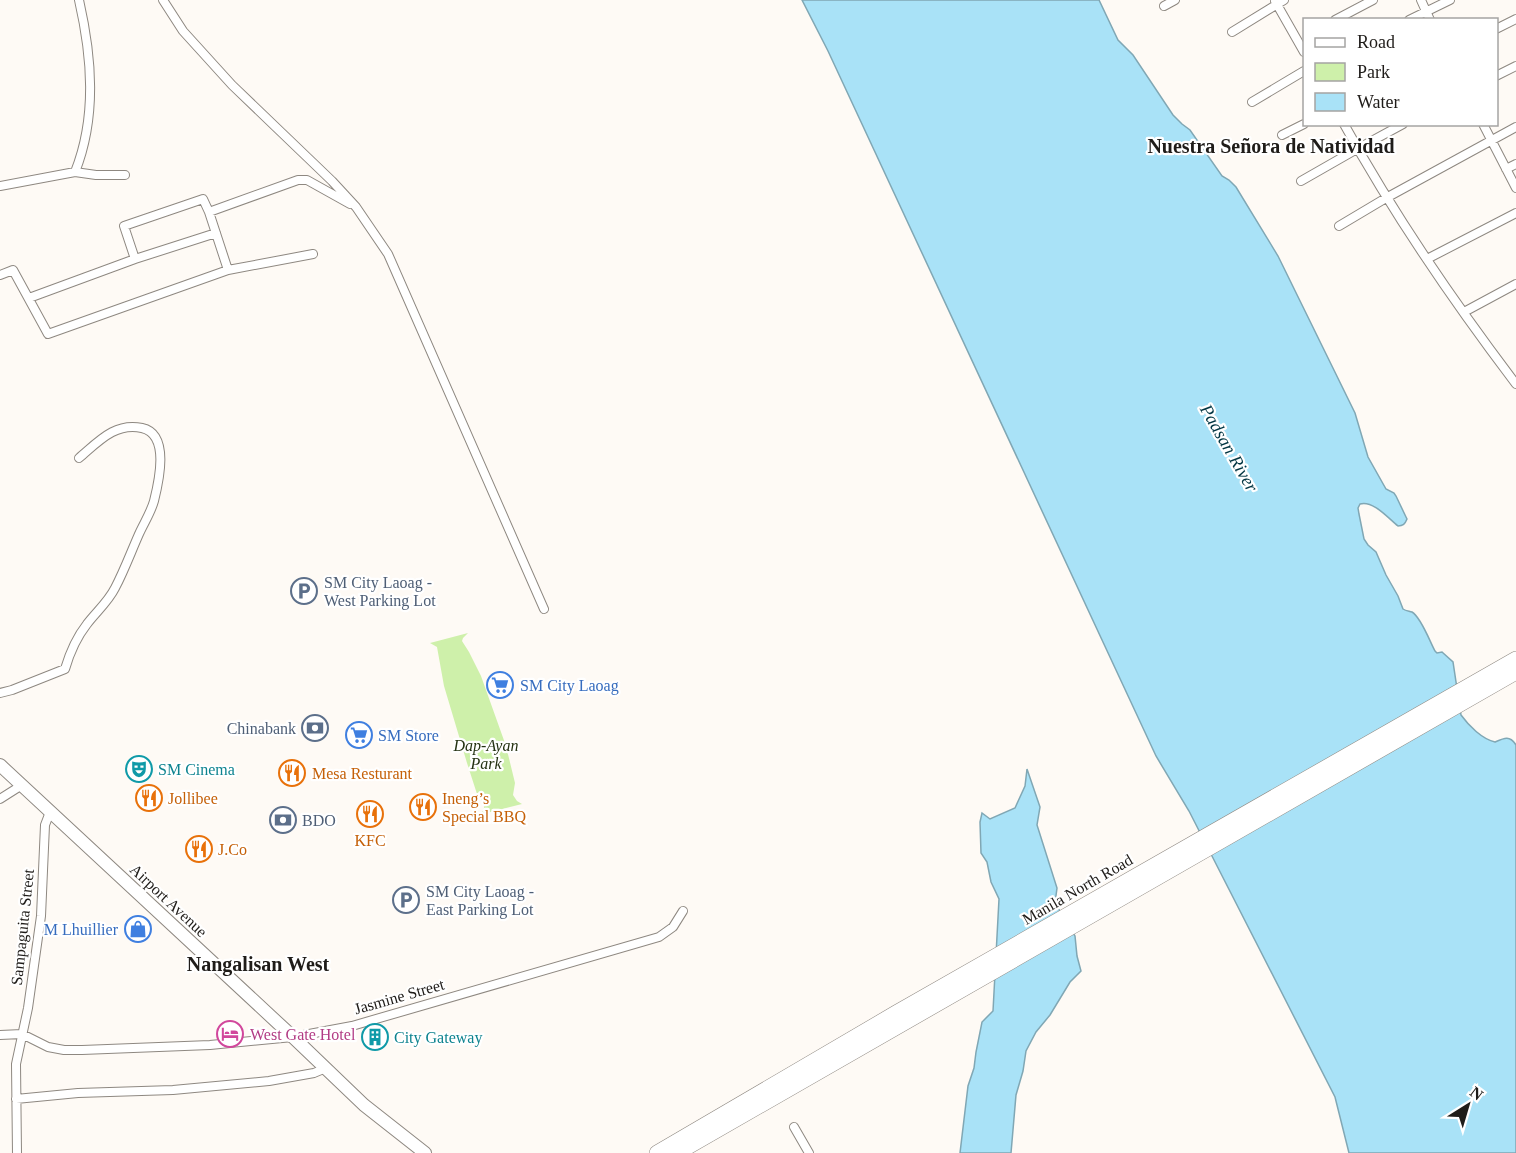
<svg xmlns="http://www.w3.org/2000/svg" width="1516" height="1153" font-family="Georgia,serif">
	<style>
		.green { fill: #cef0aa }
		.water { fill: #a9e2f7; stroke: #80a7b4; stroke-width: 1.5 }
		.lines { fill: none; stroke-linecap: round; stroke-linejoin: round }
		.street-casing { stroke: #8e8881; stroke-width: 10 }
		.primary-casing { stroke: #8e8881; stroke-width: 14 }
		.highway-casing { stroke: #8e8881; stroke-width: 16 }
		.street { stroke: #fff; stroke-width: 8 }
		.primary { stroke: #fff; stroke-width: 12 }
		.highway { stroke: #fff; stroke-width: 15 }
		.labels { text-anchor: middle; stroke-width: 4.5; stroke-linejoin: round; paint-order: stroke }
		.service-label { font-size: 16px; fill: #4e5e75; stroke: #fff; text-anchor: start }
		.shop-label { font-size: 16px; fill: #366cbe; stroke: #fff; text-anchor: start }
		.park-label { font-size: 16px; font-style: italic; fill: #243212; stroke: #fff }
		.culture-label { font-size: 16px; fill: #0d838f; stroke: #fff; text-anchor: start }
		.food-label { font-size: 16px; fill: #c56008; stroke: #fff; text-anchor: start }
		.street-label { font-size: 16px; fill: #1f1c19; stroke: #fff }
		.hotel-label { font-size: 16px; fill: #b23c85; stroke: #fff; text-anchor: start }
		.water-label { font-size: 18px; font-style: italic; fill: #013542; stroke: #fff }
		.quarter-label { font-size: 20px; font-weight: bold; fill: #1f1c19; stroke: #fff }
	</style>
	<rect width="100%" height="100%" fill="#fefaf5"/>
	<!-- green -->
	<path class="green" d="M 468,633 L 463,638 L 462,641 L 469,652 L 481,676 L 506,746 L 515,783 L 513,795 L 517,801 L 522,804 L 479,815 L 483,811 L 485,804 L 477,794 L 467,763 L 444,686 L 437,647 L 430,643 Z"/>
	<!-- water -->
	<path class="water" d="M 802,0 L 1099,0 L 1118,40 L 1133,55 L 1173,115 L 1182,124 L 1190,130 L 1222,176 L 1229,180 L 1236,187 L 1278,256 L 1355,413 L 1368,457 L 1386,489 L 1394,493 L 1396,496 L 1406,517 L 1407,519 C 1405,524 1403,526 1398,526 C 1388,518 1373,500 1360,504 L 1358,508 L 1359,514 L 1364,539 L 1368,545 L 1376,552 L 1386,575 L 1398,596 L 1403,609 C 1406,611 1409,611 1412,612 C 1421,617 1430,642 1435,651 L 1437,653 L 1442,652 L 1453,662 L 1461,715 C 1469,726 1482,739 1495,742 C 1504,738 1510,735 1516,745 L 1516,1153 L 1349,1153 L 1335,1097 L 1189,811 L 1156,756 L 828,51 Z
		M 1027,769 L 1040,807 L 1037,825 L 1057,888 L 1055,903 L 1075,936 L 1077,956 L 1081,971 L 1070,982 L 1050,1015 L 1036,1032 L 1026,1051 L 1023,1071 L 1016,1095 L 1011,1153 L 960,1153 L 968,1086 L 974,1068 L 976,1052 L 982,1022 L 993,1011 L 999,899 L 991,882 L 987,862 L 981,853 L 980,822 L 982,813 L 990,819 L 1015,808 L 1025,786 Z"/>
	<g class="lines">
		<defs>
			<path id="street" d="M 163,0 L 183,31 L 232,85 L 332,181 L 356,207 L 388,254 L 544,609
				M 1421,0 L 1430,20
				M 1275,1 L 1304,52
				M 1164,6 L 1175,0
				M 1335,20 L 1373,0
				M 1409,20 L 1450,0
				M 1496,29 L 1516,19
				M 1232,32 L 1284,0
				M 1496,76 L 1516,66
				M 1252,102 L 1304,71
				M 1344,124 C 1394,215 1453,301 1516,384
				M 1483,124 L 1516,188
				M 1282,135 L 1304,124
				M 1506,169 L 1516,164
				M 75,172 L 96,175 L 125,175
				M 1301,181 L 1357,149 L 1403,124
				M 0,186 L 75,172 C 97,117 92,57 79,0
				M 209,212 L 228,270
				M 1339,226 L 1386,198 L 1516,127
				M 135,259 L 124,226 L 203,199 L 209,212 L 298,180 L 307,180 L 350,204
				M 1427,259 L 1516,213
				M 0,275 L 13,270 L 48,334 L 228,270 L 313,254
				M 29,298 L 135,259 L 216,233
				M 1464,312 L 1516,284
				M 0,693 L 12,690 L 65,669 C 70,652 76,638 87,624 C 96,612 108,602 115,588 C 124,571 131,552 139,534 C 144,523 151,512 154,501 C 159,481 170,434 142,428 C 115,422 98,442 79,458
				M 0,799 L 22,785
				M 0,1035 L 22,1034 L 48,1047 L 64,1050 L 82,1050 L 210,1045 L 293,1037 L 352,1026 L 659,937 L 673,927 L 683,911
				M 16,1099 L 78,1093 L 173,1090 L 269,1081 L 314,1073 L 326,1068
				M 794,1127 L 809,1153
				M 17,1153 L 16,1064 L 28,1008 L 41,916 L 45,825 L 50,812"/>
			<path id="primary" d="M 0,765 L 293,1037 L 364,1105 L 425,1153"/>
			<path id="highway" d="M 657,1153 L 896,1013 L 1516,659
				M 677,1153 L 1516,672"/>
		</defs>
		<!-- street casing -->
		<use href="#street" class="street-casing"/>
		<!-- primary casing -->
		<use href="#primary" class="primary-casing"/>
		<!-- highway casing -->
		<use href="#highway" class="highway-casing"/>
		<!-- street -->
		<use href="#street" class="street"/>
		<!-- primary -->
		<use href="#primary" class="primary"/>
		<!-- highway -->
		<use href="#highway" class="highway"/>
	</g>
	<!-- icons -->
	<defs>
		<symbol id="parking-ring" viewBox="-11 -11 22 22"><circle r="9.5" fill="#fff" stroke="#5c6f8a" stroke-width="1.5"/><path d="M-3.5-5.5H1a3.5 3.5 0 0 1 0 7H-1V5.5H-3.5ZM-1-3.4V-.6H.8a1.4 1.4 0 0 0 0-2.8Z" fill="#5c6f8a"/></symbol>
		<symbol id="supermarket-ring" viewBox="-11 -11 22 22"><circle r="9.5" fill="#fff" stroke="#3f7fe0" stroke-width="1.5"/><path d="M-6-5.5h2.5l.6 2H6L4.5 2H-2.5L-4.4-4H-6ZM-1.5 3.2a1.3 1.3 0 1 0 .1 0ZM3 3.2a1.3 1.3 0 1 0 .1 0Z" fill="#3f7fe0"/></symbol>
		<symbol id="bank-ring" viewBox="-11 -11 22 22"><circle r="9.5" fill="#fff" stroke="#5c6f8a" stroke-width="1.5"/><path d="M-6-4H6V4H-6ZM0-2.3a2.3 2.3 0 1 0 0 4.6a2.3 2.3 0 1 0 0-4.6Z" fill="#5c6f8a"/></symbol>
		<symbol id="theatre-ring" viewBox="-11 -11 22 22"><circle r="9.5" fill="#fff" stroke="#0f9aa8" stroke-width="1.5"/><path d="M-5-5.5Q0-4 5-5.5V0Q5 5 0 6Q-5 5-5 0ZM-3.3-2.5H-1v1.5H-3.3ZM1-2.5H3.3v1.5H1ZM-2.8 1Q0 5.5 2.8 1Z" fill="#0f9aa8"/></symbol>
		<symbol id="restaurant-ring" viewBox="-11 -11 22 22"><circle r="9.5" fill="#fff" stroke="#e8710a" stroke-width="1.5"/><path d="M-5-6h1v4h1v-4h1v4h1v-4h1v5L-1.5 .5V6h-2V.5L-5-1ZM5-6V6H3V1.5H1.5Q1.5-4 5-6Z" fill="#e8710a"/></symbol>
		<symbol id="shop-ring" viewBox="-11 -11 22 22"><circle r="9.5" fill="#fff" stroke="#3f7fe0" stroke-width="1.5"/><path d="M-5-2.5h2.3a2.7 3.5 0 0 1 5.4 0H5L5.5 6h-11ZM-1.5-2.5h3a1.5 2.3 0 0 0-3 0Z" fill="#3f7fe0"/></symbol>
		<symbol id="hotel-ring" viewBox="-11 -11 22 22"><circle r="9.5" fill="#fff" stroke="#d1479c" stroke-width="1.5"/><path d="M-6-4.5h1.5V1H6V5H4.5V3h-9V5H-6ZM-4 0a1.8 1.8 0 1 1 3.6 0ZM.5 0V-2.5h3Q6-2.5 6 0Z" fill="#d1479c"/></symbol>
		<symbol id="building-ring" viewBox="-11 -11 22 22"><circle r="9.5" fill="#fff" stroke="#0f9aa8" stroke-width="1.5"/><path d="M-4-6H4V6H1V3H-1V6H-4ZM-2.5-4.3h1.7v1.8h-1.7ZM.8-4.3h1.7v1.8H.8ZM-2.5-1h1.7V.8h-1.7ZM.8-1h1.7V.8H.8Z" fill="#0f9aa8"/></symbol>
	</defs>
	<g fill-rule="evenodd">
		<use href="#parking-ring" x="289" y="576" width="30" height="30"/>
		<use href="#supermarket-ring" x="485" y="670" width="30" height="30"/>
		<use href="#bank-ring" x="300" y="713" width="30" height="30"/>
		<use href="#supermarket-ring" x="344" y="720" width="30" height="30"/>
		<use href="#theatre-ring" x="124" y="754" width="30" height="30"/>
		<use href="#restaurant-ring" x="277" y="758" width="30" height="30"/>
		<use href="#restaurant-ring" x="134" y="783" width="30" height="30"/>
		<use href="#restaurant-ring" x="408" y="792" width="30" height="30"/>
		<use href="#restaurant-ring" x="355" y="799" width="30" height="30"/>
		<use href="#bank-ring" x="268" y="805" width="30" height="30"/>
		<use href="#restaurant-ring" x="184" y="834" width="30" height="30"/>
		<use href="#parking-ring" x="391" y="885" width="30" height="30"/>
		<use href="#shop-ring" x="123" y="914" width="30" height="30"/>
		<use href="#hotel-ring" x="215" y="1019" width="30" height="30"/>
		<use href="#building-ring" x="360" y="1022" width="30" height="30"/>
	</g>
	<g class="labels">
		<!-- service labels -->
		<g class="service-label">
			<text x="324" y="588">SM City Laoag -<tspan x="324" dy="18">West Parking Lot</tspan></text>
			<text x="296" y="734" text-anchor="end">Chinabank</text>
			<text x="302" y="826">BDO</text>
			<text x="426" y="897">SM City Laoag -<tspan x="426" dy="18">East Parking Lot</tspan></text>
		</g>
		<!-- shop labels -->
		<g class="shop-label">
			<text x="520" y="691">SM City Laoag</text>
			<text x="378" y="741">SM Store</text>
			<text x="118" y="935" text-anchor="end">M Lhuillier</text>
		</g>
		<!-- park labels -->
		<g class="park-label">
			<text x="486" y="751">Dap-Ayan<tspan x="486" dy="18">Park</tspan></text>
		</g>
		<!-- culture labels -->
		<g class="culture-label">
			<text x="158" y="775">SM Cinema</text>
			<text x="394" y="1043">City Gateway</text>
		</g>
		<!-- food labels -->
		<g class="food-label">
			<text x="312" y="779">Mesa Resturant</text>
			<text x="168" y="804">Jollibee</text>
			<text x="442" y="804">Ineng’s<tspan x="442" dy="18">Special BBQ</tspan></text>
			<text x="370" y="846" text-anchor="middle">KFC</text>
			<text x="218" y="855">J.Co</text>
		</g>
		<!-- street labels -->
		<g class="street-label">
			<text transform="translate(1077 889) rotate(-30)" y="6">Manila North Road</text>
			<text transform="translate(169 900) rotate(43)" y="6">Airport Avenue</text>
			<text transform="translate(22 927) rotate(-84)" y="6">Sampaguita Street</text>
			<text transform="translate(399 996) rotate(-16)" y="6">Jasmine Street</text>
		</g>
		<!-- hotel labels -->
		<g class="hotel-label">
			<text x="250" y="1040">West Gate Hotel</text>
		</g>
		<!-- water labels -->
		<g class="water-label">
			<text transform="translate(1229 448) rotate(60)" y="6">Padsan River</text>
		</g>
		<!-- quarter labels -->
		<g class="quarter-label">
			<text x="1271" y="153">Nuestra Señora de Natividad</text>
			<text x="258" y="971">Nangalisan West</text>
		</g>
	</g>
	<!-- legend -->
	<rect x="1303" y="18" width="195" height="108" fill="#ffffff" stroke="#a5a4a3" stroke-width="1.5"/>
	<rect x="1315" y="38" width="30" height="9" fill="#ffffff" stroke="#a5a4a3" stroke-width="1.5"/>
	<text x="1357" y="48" font-size="18" fill="#1f1c19">Road</text>
	<rect x="1315" y="63" width="30" height="18" fill="#cef0aa" stroke="#a5a4a3" stroke-width="1.5"/>
	<text x="1357" y="78" font-size="18" fill="#1f1c19">Park</text>
	<rect x="1315" y="93" width="30" height="18" fill="#a9e2f7" stroke="#a5a4a3" stroke-width="1.5"/>
	<text x="1357" y="108" font-size="18" fill="#1f1c19">Water</text>
	<!-- north arrow -->
	<g transform="translate(1468 1105) rotate(37)" stroke="#ffffff" stroke-width="4.5" paint-order="stroke">
	<path d="M0-4.5L10 22L0 15L-10 22Z" fill="#1f1c19"/>
	<text y="-9" font-size="16" font-weight="bold" text-anchor="middle" fill="#1f1c19">N</text>
	</g>
</svg>
